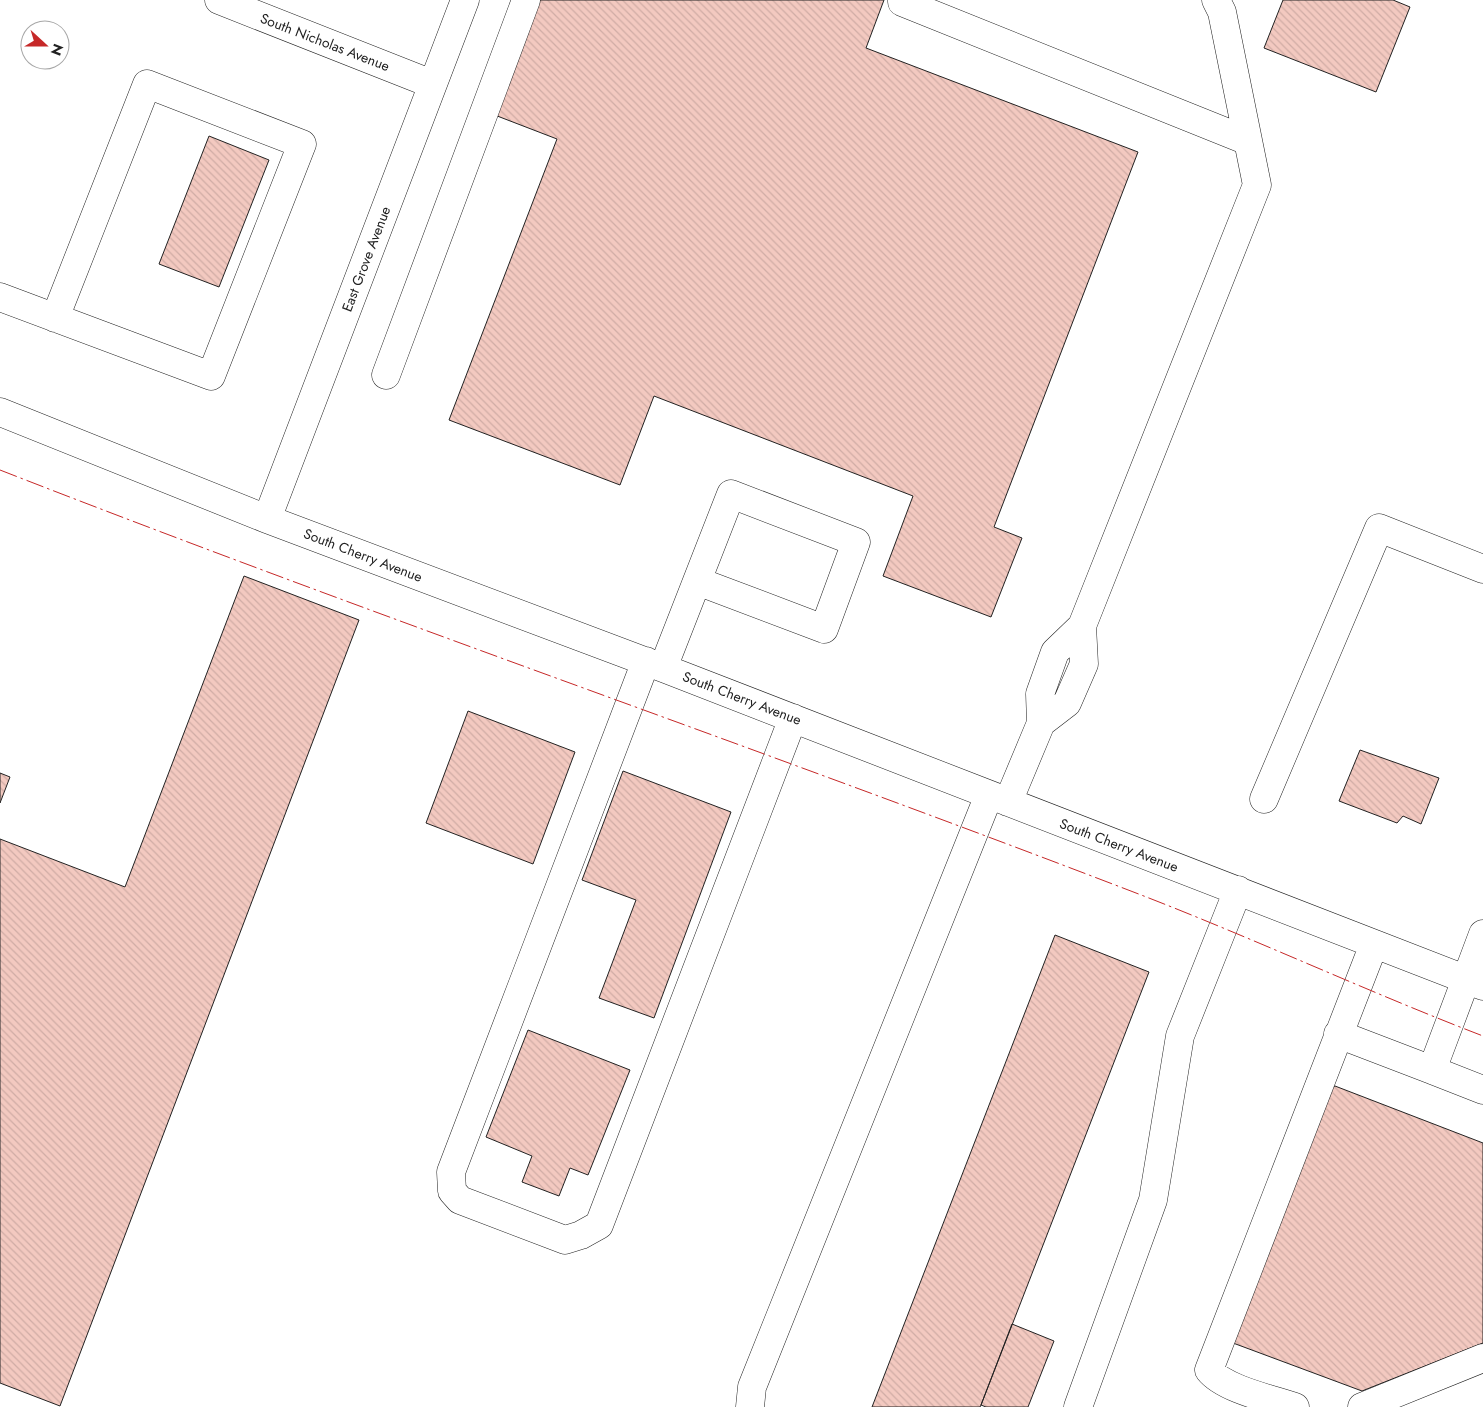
<svg xmlns="http://www.w3.org/2000/svg" width="1483" height="1407" font-family="Jost,sans-serif">
	<style>
		.building { fill: url(#building-back-hatch); stroke: #222 }
		.lines { fill: none; stroke-linecap: round; stroke-linejoin: round }
		.minor-casing { stroke: #222; stroke-width: 29 }
		.minor { stroke: #fff; stroke-width: 28 }
		.power { stroke: #c62828; stroke-width: 1; stroke-dasharray: 18 4 2.5 4; stroke-linecap: butt }
		.labels { text-anchor: middle; stroke-width: 4; stroke-linejoin: round; paint-order: stroke }
		.street-label { font-size: 14px; fill: #222; stroke: #fff }
	</style>
	<defs>
		<pattern id="building-back-hatch" width="6" height="6" patternUnits="userSpaceOnUse" patternTransform="scale(1.25)"><rect width="6" height="6" fill="#f3c9c0"/><path d="M-1 5l2 2M0 0l6 6M5-1l2 2" fill="none" stroke="#d0aca5"/></pattern>
	</defs>
	<rect width="100%" height="100%" fill="#fff"/>
	<!-- building -->
	<path class="building" d="M 536,0 L 884,0 L 866,48 L 1138,152 L 994,527 L 1022,538 L 991,617 L 883,576 L 913,496 L 654,396 L 620,485 L 449,420 L 557,139 L 492,114 Z
		M 1283,0 L 1393,0 L 1410,7 L 1376,92 L 1264,48 Z
		M 209,136 L 269,160 L 219,287 L 159,264 Z
		M 244,576 L 359,620 L 60,1406 L 0,1383 L 0,839 L 125,887 Z
		M 468,711 L 575,752 L 533,864 L 426,823 Z
		M 1360,750 L 1439,778 L 1421,824 L 1403,816 L 1397,823 L 1339,801 Z
		M 623,771 L 731,812 L 654,1018 L 599,998 L 636,900 L 582,880 Z
		M 0,773 L 10,777 L 0,803 Z
		M 1055,935 L 1149,972 L 981,1405 L 980,1407 L 872,1407 Z
		M 528,1030 L 630,1070 L 588,1175 L 570,1168 L 559,1196 L 522,1182 L 532,1156 L 486,1137 Z
		M 1335,1086 L 1483,1143 L 1483,1343 L 1362,1391 L 1233,1343 L 1329,1088 Z
		M 1012,1324 L 1054,1341 L 1028,1407 L 986,1407 L 981,1405 Z"/>
	<g class="lines">
		<defs>
			<path id="minor" d="M 219,0 L 432,84
				M 902,0 L 902,2 L 1248,141
				M 0,297 L 211,376 L 302,144 L 147,84 L 55,318
				M 386,375 L 526,0
				M 0,412 L 267,519 L 663,668 L 1483,986
				M 267,519 L 465,0
				M 1082,626 L 1257,185 L 1222,12 L 1216,0
				M 646,661 L 451,1172 L 452,1191 L 460,1200 L 565,1240 L 581,1235 L 599,1225 L 793,718
				M 663,668 L 731,494 L 856,542 L 824,629 L 697,581
				M 1264,799 L 1379,528 L 1483,569
				M 1008,802 L 1041,723 L 1040,694 L 1055,652 L 1082,626 L 1084,664 L 1067,703 L 1041,723
				M 1483,934 L 1432,1070 L 1483,1090
				M 1338,1034 L 1432,1070
				M 750,1407 L 752,1387 L 989,795
				M 1078,1407 L 1153,1200 L 1180,1036 L 1238,890
				M 1295,1407 C 1271,1399 1224,1389 1209,1370 L 1374,944
				M 1362,1407 L 1483,1358"/>
		</defs>
		<!-- minor casing -->
		<use href="#minor" class="minor-casing"/>
		<!-- minor -->
		<use href="#minor" class="minor"/>
		<!-- power -->
		<path class="power" d="M 0,470 C 376,617 759,748 1136,893 C 1253,938 1366,991 1483,1036"/>
	</g>
	<g class="labels">
		<!-- street labels -->
		<g class="street-label">
			<text transform="translate(325 42) rotate(21)" y="5">South Nicholas Avenue</text>
			<text transform="translate(366 259) rotate(-69)" y="5">East Grove Avenue</text>
			<text transform="translate(363 555) rotate(21)" y="5">South Cherry Avenue</text>
			<text transform="translate(742 698) rotate(21)" y="5">South Cherry Avenue</text>
			<text transform="translate(1119 845) rotate(21)" y="5">South Cherry Avenue</text>
		</g>
	</g>
	<!-- north arrow -->
	<g transform="translate(45 45) rotate(111)"><circle r="24" fill="#ffffff" stroke="#a7a7a7"/>
	<path d="M0-4L9 19L0 12L-9 19Z" fill="#c62828"/>
	<text y="-8" font-size="14" font-weight="bold" text-anchor="middle" fill="#222222">N</text>
	</g>
</svg>
